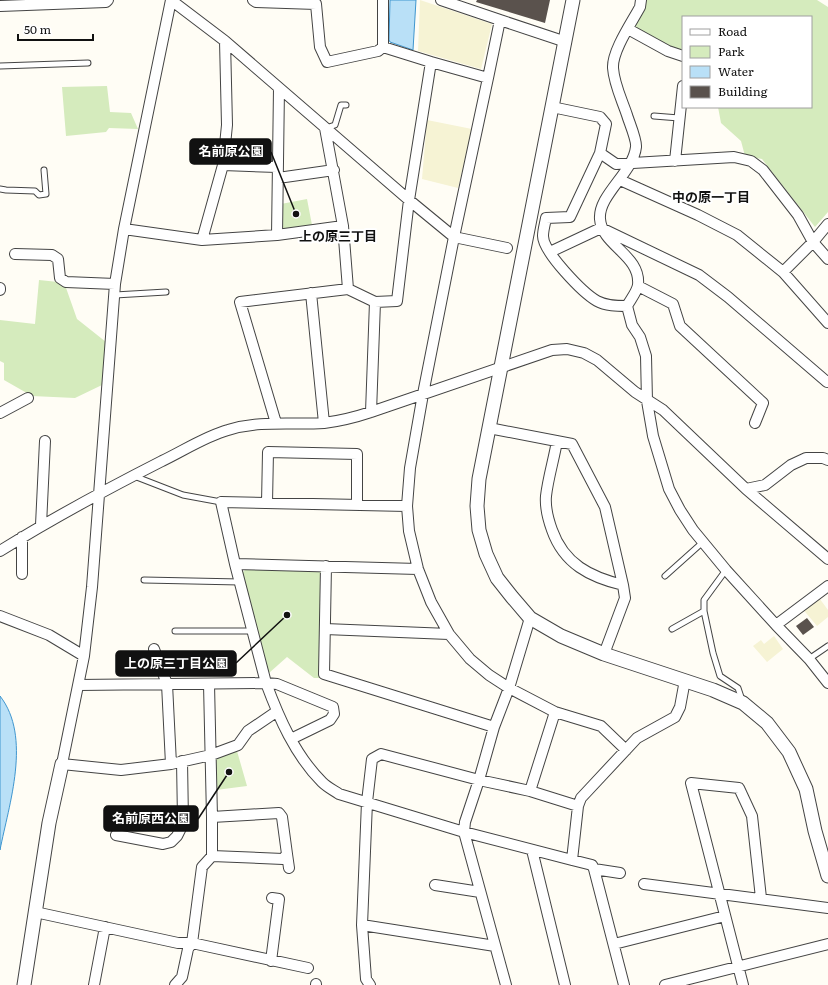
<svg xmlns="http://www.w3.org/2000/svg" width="828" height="985" font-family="Literata,'Noto Sans JP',serif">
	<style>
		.farmland { fill: #f6f3d4 }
		.green { fill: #d5ebbd }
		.water { fill: #b9e0f7; stroke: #3f96cf }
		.building { fill: #5a524d }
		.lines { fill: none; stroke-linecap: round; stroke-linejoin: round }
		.service-casing { stroke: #444; stroke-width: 7 }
		.minor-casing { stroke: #444; stroke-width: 12 }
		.tertiary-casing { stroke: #444; stroke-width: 15 }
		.service { stroke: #fff; stroke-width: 5 }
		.minor { stroke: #fff; stroke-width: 10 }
		.tertiary { stroke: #fff; stroke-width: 13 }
		.labels { text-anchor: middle; stroke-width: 4; stroke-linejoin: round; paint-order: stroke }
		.neighbourhood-label { font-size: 13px; font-weight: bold; fill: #111; stroke: #fff }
		.leader { fill: none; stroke: #111; stroke-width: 1.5 }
		.callout-dot { fill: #111; stroke: #fff; stroke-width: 1.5 }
		.callout { fill: #111; stroke: #111; stroke-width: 1.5 }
		.callout-label { font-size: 13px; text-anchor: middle; font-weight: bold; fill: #fff }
	</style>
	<rect width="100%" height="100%" fill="#fffdf5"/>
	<!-- farmland -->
	<path class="farmland" d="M 420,0 L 492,24 L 481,69 L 418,51 Z
		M 427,120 L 472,129 L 458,188 L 422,179 Z
		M 817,595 L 828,610 L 828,617 L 817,626 L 801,607 Z
		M 774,636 L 783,649 L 767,662 L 753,646 L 761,640 L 764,644 Z"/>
	<!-- green -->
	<path class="green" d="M 645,0 L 817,0 L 828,7 L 828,212 L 815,227 L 762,159 L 745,156 L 741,141 L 721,123 L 718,107 L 811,107 L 811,17 L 683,17 L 683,54 L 632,29 Z
		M 107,86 L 110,112 L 131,113 L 138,129 L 109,128 L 106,132 L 66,136 L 62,87 Z
		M 307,199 L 312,225 L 282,230 L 281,204 Z
		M 39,280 L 58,282 L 65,285 L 77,319 L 106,342 L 102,385 L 75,398 L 32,396 L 4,380 L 4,363 L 0,361 L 0,320 L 35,324 Z
		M 246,569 L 323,571 L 320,678 L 314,678 L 287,657 L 269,673 L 242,573 Z
		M 237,751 L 247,786 L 216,790 L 214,758 Z"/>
	<!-- water -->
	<path class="water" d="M 390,0 L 416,0 L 413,50 L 390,42 L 389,40 Z
		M 0,696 C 32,737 9,804 0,850 Z"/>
	<!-- building -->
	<path class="building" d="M 477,0 L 550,0 L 545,23 L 476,2 Z
		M 807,618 L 814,627 L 803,635 L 796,626 Z"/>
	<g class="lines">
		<defs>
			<path id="service" d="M 0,66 L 88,63
				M 654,116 L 679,118
				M 326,128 L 335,125 L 341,105 L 346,105
				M 0,189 L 6,190 L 35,191 L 39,195 L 46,194 L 44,170
				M 115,295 L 166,292
				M 134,476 L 183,495 L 221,502
				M 726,570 L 704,600 L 704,611 L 713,653 L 720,676 L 738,688 L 742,700
				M 665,576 L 703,542
				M 144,580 L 240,582
				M 672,629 L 704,611
				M 175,631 L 253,631
				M 809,659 L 828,646"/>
			<path id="minor" d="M 171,0 L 124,229 L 115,284 L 92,587 L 84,656 L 62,764 L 121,770 L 171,764 L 211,755 L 238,745 L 248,731 L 276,712
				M 171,0 L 225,41 L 409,200 L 454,237 L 423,394 L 410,468 L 407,506 L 409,531 L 418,569 L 431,602 L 449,634 L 470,659 L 489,675 L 509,688 L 555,712 L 601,726 L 626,750
				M 253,0 L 256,2 L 316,4 L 320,47 L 327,62 L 378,51 L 383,47
				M 441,0 L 500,20
				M 641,0 L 640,7 C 632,22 612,51 613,68 C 614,84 622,100 627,115 C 629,122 637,140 636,147 C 633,173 598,195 600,219 C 602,246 641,255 638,285 C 637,292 630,300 627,306 L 632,325 L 640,337 L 646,356 L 647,401 L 653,436 L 669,489 L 680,510 L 693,530 L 726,570 L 776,625 L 809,659 L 828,683
				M 0,6 L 106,2 L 108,0
				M 628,29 L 668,51 L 683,56
				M 383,47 L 431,62
				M 383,47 L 383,0
				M 488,78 L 454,237 L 507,248
				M 552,107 L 600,117 L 606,124 L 600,153 L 570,217 L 546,218 C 545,224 543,230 543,236 C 543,252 583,293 597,301 C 606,306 617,306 627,306
				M 325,128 L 343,226 L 348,289
				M 600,153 L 616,164 L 734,157 L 751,161 L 763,170 L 798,215 L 813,242 L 828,259
				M 675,161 L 683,86
				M 223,165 L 277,167
				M 278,178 L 334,170
				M 620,180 L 698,215 L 737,235 L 783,272 L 828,323
				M 124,229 L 202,240 L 277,235 L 343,226
				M 277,235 L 279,88
				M 202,240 L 223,165 L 227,125 L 225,41
				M 550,252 L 601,228 L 699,275 L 728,297 L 827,382 L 828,381
				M 15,254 L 52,255 L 58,259 L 60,278 L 66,282 L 115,284
				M 783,272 L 813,242 L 828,224
				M 638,286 L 673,304 L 680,326 L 763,403 L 755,423
				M 0,290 L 0,288
				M 311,293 L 324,423
				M 371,412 L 375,302
				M 0,413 L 28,398
				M 276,423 L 240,302 L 348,289 L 375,302 L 397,301 L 409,200 L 431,62 L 488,78 L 500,20 L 566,42
				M 489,428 L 572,444 L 605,507 L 623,585 L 625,598 L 604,654
				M 557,441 C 554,459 548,478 546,496 C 545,507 548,519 552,530 C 564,564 590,577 623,585
				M 746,489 L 765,485 L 791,465 L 806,458 L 823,458 L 828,460
				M 267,503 L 268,452 L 357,454 L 357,504
				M 41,525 L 45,441
				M 0,551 C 53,518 107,489 162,461 C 183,451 206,436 228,430 C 261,420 290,425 324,423 C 340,421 356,417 371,412 L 552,350 L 567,349 L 584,353 L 597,360 L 635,392 L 663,410 L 746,489 L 828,559
				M 235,564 L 418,569
				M 326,566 L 324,674 L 494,727
				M 22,574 L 22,537
				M 0,616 L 49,635 L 84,656
				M 776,625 L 828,586
				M 325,629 L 449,634
				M 154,649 L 167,684 L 171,764
				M 79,685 L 266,683 L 235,564 L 221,502 L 407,506
				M 291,739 L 330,720 L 334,714 L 333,707 L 277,684 L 266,683 C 279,718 295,755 322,782 C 327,787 333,790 339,794 L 464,832 L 572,860 L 578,806 L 581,798 L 637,738 L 675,717 L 680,707 L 685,680
				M 530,791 L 578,806
				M 116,835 L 163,844 L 171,842 L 177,836 L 182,826 L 183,820 L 182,761
				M 532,850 L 565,985
				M 287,854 L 289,868
				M 212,856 L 283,859 L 287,854 L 282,817 L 279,813 L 212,817
				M 572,860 L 592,865 L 594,869 L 620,873
				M 594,869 L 624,985
				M 644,884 L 828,908
				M 435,885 L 480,892
				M 35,912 L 178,943 L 192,943 L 308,968
				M 362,925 L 495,946
				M 614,944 L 725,916
				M 271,961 L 279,899 L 272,898
				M 94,985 L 105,927
				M 175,985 L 182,977 L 188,949 L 192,943 L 202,867 L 212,856 L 212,817 L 209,684
				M 316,985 L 316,984
				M 370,985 L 366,979 L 362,925 L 367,802 L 372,759 L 381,754 L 479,780 L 530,791 L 555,712
				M 506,985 L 464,832 L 465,822 L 479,780 L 494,727 L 509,688 L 530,618
				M 665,985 L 828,944
				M 743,985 L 691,783 L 739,788 L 752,816 L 761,898"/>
			<path id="tertiary" d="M 573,0 L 479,479 L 477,506 L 479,530 L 486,554 L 497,578 L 512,597 L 530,618 L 561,636 L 604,654 L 713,690 L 743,703 L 767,723 L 789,752 L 806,789 L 815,831 L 828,876
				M 24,985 L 49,823 L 62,764"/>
		</defs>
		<!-- service casing -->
		<use href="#service" class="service-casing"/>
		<!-- minor casing -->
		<use href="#minor" class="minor-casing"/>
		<!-- tertiary casing -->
		<use href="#tertiary" class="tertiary-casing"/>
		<!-- service -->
		<use href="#service" class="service"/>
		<!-- minor -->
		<use href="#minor" class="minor"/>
		<!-- tertiary -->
		<use href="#tertiary" class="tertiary"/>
	</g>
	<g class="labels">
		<!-- neighbourhood labels -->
		<g class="neighbourhood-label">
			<text x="711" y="202">中の原一丁目</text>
			<text x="338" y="241">上の原三丁目</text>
		</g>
	</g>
	<!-- callouts -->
	<path class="leader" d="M296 214L271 152M287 615L236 663M229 772L198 819"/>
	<g class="callout-dot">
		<circle cx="296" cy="214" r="4"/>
		<circle cx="287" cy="615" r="4"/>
		<circle cx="229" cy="772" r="4"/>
	</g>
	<g class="callout">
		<rect x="190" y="139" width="81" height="25" rx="4"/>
		<rect x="116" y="651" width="120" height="25" rx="4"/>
		<rect x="104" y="806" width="94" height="25" rx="4"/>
	</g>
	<g class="callout-label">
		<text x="231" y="156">名前原公園</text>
		<text x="176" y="668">上の原三丁目公園</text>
		<text x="151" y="823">名前原西公園</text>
	</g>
	<!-- legend -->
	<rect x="682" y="16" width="130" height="92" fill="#ffffff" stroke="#a0a0a0"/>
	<rect x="690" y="29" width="20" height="6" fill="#ffffff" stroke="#a0a0a0"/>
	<text x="718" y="36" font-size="12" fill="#111111">Road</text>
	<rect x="690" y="46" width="20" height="12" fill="#d5ebbd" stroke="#a0a0a0"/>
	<text x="718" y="56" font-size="12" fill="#111111">Park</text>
	<rect x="690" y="66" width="20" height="12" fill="#b9e0f7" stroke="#a0a0a0"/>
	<text x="718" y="76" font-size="12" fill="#111111">Water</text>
	<rect x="690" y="86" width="20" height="12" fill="#5a524d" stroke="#a0a0a0"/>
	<text x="718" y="96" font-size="12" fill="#111111">Building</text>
	<!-- scale -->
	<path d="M18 34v6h75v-6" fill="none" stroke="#111111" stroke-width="2"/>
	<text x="24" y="34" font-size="12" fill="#111111" stroke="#ffffff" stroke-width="3" paint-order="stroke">50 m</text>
</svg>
